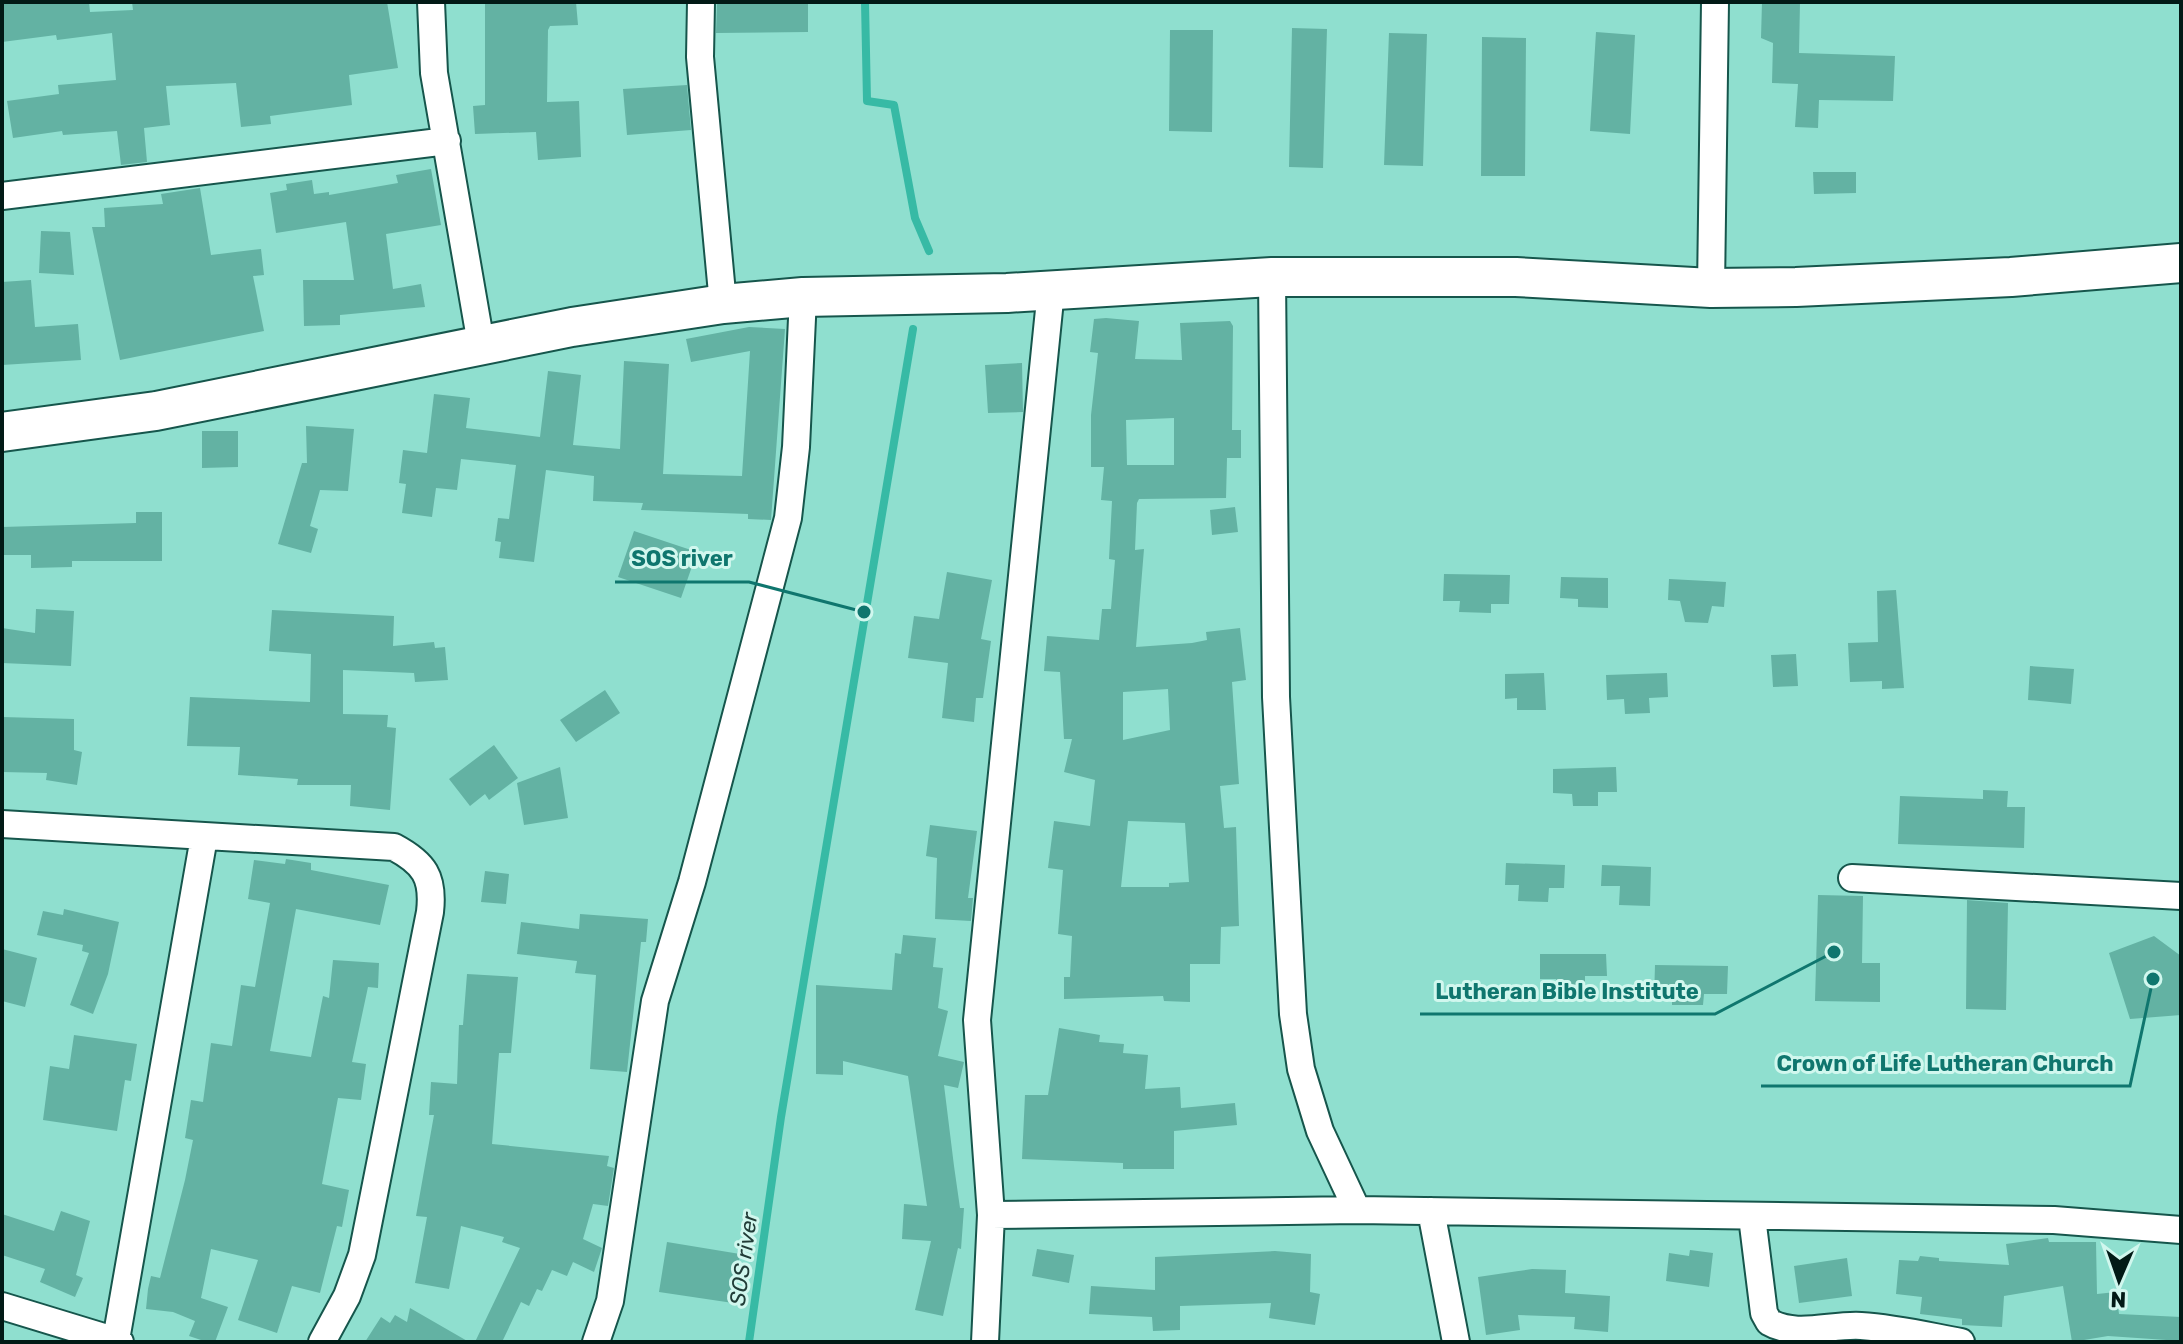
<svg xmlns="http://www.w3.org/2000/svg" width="2183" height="1344" font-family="Rubik,sans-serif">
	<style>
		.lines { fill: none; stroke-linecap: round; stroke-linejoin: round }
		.stream { stroke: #37baa5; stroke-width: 8 }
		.building { fill: #63b2a3; fill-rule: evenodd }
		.street-casing { stroke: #16564c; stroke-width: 30 }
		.secondary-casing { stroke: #16564c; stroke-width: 42 }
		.street { stroke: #fff; stroke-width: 26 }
		.secondary { stroke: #fff; stroke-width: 38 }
		.labels { text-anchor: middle; stroke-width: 6; stroke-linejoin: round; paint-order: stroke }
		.water-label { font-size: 22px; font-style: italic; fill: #213c37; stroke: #d1f7ee }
		.leader { fill: none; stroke: #0f766e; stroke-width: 3 }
		.callout-dot { fill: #0f766e; stroke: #d1f7ee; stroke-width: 3 }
		.callout-label { font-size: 22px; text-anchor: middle; font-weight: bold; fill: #0f766e; stroke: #d1f7ee; stroke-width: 6; stroke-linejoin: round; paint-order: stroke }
	</style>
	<rect width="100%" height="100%" fill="#8fdfcf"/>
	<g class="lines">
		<!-- stream -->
		<path class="stream" d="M 865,2 L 867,101 L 894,105 L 915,218 L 929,251
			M 749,1342 L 781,1117 L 913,329"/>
	</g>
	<!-- building -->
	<path class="building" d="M 2,2 L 89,2 L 90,12 L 133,10 L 132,2 L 387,2 L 398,68 L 349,75 L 352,105 L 270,116 L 271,124 L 241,127 L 236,83 L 166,86 L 170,125 L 144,128 L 147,162 L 121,165 L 117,131 L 63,135 L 62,131 L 13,138 L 7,101 L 59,94 L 58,85 L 116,80 L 112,33 L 57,40 L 56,35 L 2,42 Z
		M 485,2 L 576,2 L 578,25 L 550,26 L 548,30 L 547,102 L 579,101 L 581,157 L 538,160 L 536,132 L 475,134 L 473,106 L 485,105 Z
		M 717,2 L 808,2 L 808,32 L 716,33 Z
		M 1762,2 L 1800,2 L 1799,53 L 1895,56 L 1893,101 L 1819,100 L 1818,128 L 1795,127 L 1798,84 L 1772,83 L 1773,43 L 1761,38 Z
		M 1292,28 L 1327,29 L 1323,168 L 1289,167 Z
		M 1170,30 L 1213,30 L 1212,132 L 1169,131 Z
		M 1596,32 L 1635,35 L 1630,134 L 1590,131 Z
		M 1389,33 L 1427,34 L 1423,166 L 1384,165 Z
		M 1482,37 L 1526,38 L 1525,176 L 1481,176 Z
		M 687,85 L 691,130 L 627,135 L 623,89 Z
		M 431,169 L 441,225 L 386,234 L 393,289 L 421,284 L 425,307 L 340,315 L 340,325 L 304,326 L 303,280 L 354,280 L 346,222 L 276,233 L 270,193 L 287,190 L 286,184 L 312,180 L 314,194 L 329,192 L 329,195 L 398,183 L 396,175 Z
		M 1813,172 L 1856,172 L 1856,193 L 1814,194 Z
		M 200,188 L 211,255 L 261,249 L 264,275 L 253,276 L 264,331 L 120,360 L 92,227 L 105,227 L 104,208 L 163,204 L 161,194 Z
		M 41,231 L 70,232 L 74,275 L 39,273 Z
		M 31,280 L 35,327 L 78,324 L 81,360 L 2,365 L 2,282 Z
		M 1106,318 L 1139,321 L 1135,359 L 1182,360 L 1180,323 L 1230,321 L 1233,326 L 1232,430 L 1241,430 L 1241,458 L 1227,458 L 1226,498 L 1139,499 L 1137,503 L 1135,550 L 1144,549 L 1136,647 L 1192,643 L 1207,640 L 1206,632 L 1240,628 L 1246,680 L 1232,682 L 1239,784 L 1220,786 L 1224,828 L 1236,827 L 1239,926 L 1221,927 L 1220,964 L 1190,964 L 1190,1002 L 1164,1001 L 1163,996 L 1064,999 L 1064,977 L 1070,977 L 1072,936 L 1058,934 L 1063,870 L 1048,868 L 1054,821 L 1090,826 L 1095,780 L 1064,772 L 1072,739 L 1064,739 L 1060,672 L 1044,671 L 1047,636 L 1099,640 L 1102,609 L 1111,609 L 1115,560 L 1109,559 L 1112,501 L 1101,500 L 1104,467 L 1091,467 L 1091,415 L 1098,353 L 1090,352 L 1094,319 ZM 1174,418 L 1174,465 L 1127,465 L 1126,420 ZM 1168,689 L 1170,730 L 1123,740 L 1123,692 ZM 1128,821 L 1185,823 L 1189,882 L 1169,883 L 1169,887 L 1121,887 Z
		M 749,327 L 785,329 L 771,520 L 748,519 L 748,514 L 641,510 L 643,503 L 593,501 L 594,476 L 546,470 L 534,562 L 499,558 L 501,542 L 495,541 L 498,518 L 509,519 L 516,465 L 461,459 L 457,490 L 436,488 L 432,517 L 402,513 L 406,484 L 399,483 L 403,450 L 427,453 L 434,394 L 470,398 L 466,428 L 540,437 L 548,371 L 581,375 L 573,445 L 620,449 L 624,361 L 669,364 L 663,474 L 742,476 L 750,351 L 691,362 L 686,339 Z
		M 1022,363 L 1023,412 L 988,413 L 985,365 Z
		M 306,426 L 354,429 L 348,491 L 320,490 L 310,526 L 318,529 L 311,553 L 278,544 L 302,463 L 307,463 Z
		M 202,431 L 238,431 L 238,467 L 202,468 Z
		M 1235,507 L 1238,532 L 1212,535 L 1210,510 Z
		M 136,512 L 162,512 L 162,561 L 72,561 L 72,567 L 31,568 L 31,555 L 2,555 L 2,527 L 136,523 Z
		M 634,531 L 697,552 L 681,598 L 618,577 Z
		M 947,572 L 992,580 L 981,639 L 991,641 L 983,698 L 976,698 L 974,722 L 942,718 L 948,663 L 908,658 L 914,616 L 939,619 Z
		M 1444,574 L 1510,575 L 1509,604 L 1491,604 L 1491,613 L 1459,612 L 1460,601 L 1443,601 Z
		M 1561,577 L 1608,578 L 1608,608 L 1578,607 L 1578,599 L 1560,598 Z
		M 1669,579 L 1726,582 L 1724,607 L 1712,606 L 1708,623 L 1685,622 L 1680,601 L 1668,600 Z
		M 1896,590 L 1904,688 L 1882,689 L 1882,681 L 1850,682 L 1848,643 L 1878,642 L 1877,591 Z
		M 36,609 L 74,611 L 71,666 L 2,663 L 2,628 L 35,633 Z
		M 272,610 L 394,616 L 393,646 L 434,642 L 435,648 L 445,647 L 448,680 L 415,682 L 414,673 L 343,670 L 343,714 L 388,715 L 387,727 L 396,728 L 390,810 L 350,806 L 351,785 L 297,785 L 298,779 L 238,775 L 240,747 L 187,746 L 190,697 L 310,702 L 311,654 L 269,651 Z
		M 1796,654 L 1798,686 L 1773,687 L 1771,655 Z
		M 2030,666 L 2074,669 L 2071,704 L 2028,700 Z
		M 1544,673 L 1546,710 L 1517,710 L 1517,698 L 1505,699 L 1505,674 Z
		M 1667,673 L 1668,697 L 1649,698 L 1650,713 L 1625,714 L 1624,699 L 1607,700 L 1606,675 Z
		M 605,690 L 620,713 L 576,742 L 560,720 Z
		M 2,717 L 74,719 L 74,750 L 82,752 L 77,785 L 46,780 L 47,773 L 2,772 Z
		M 494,745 L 518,778 L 489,800 L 485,794 L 470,806 L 449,779 Z
		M 560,767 L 568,818 L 524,825 L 517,783 Z
		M 1616,767 L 1617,792 L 1598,792 L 1598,806 L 1573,806 L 1572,794 L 1553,793 L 1553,769 Z
		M 1983,790 L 2008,791 L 2007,807 L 2025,807 L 2024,848 L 1898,844 L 1900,796 L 1983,799 Z
		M 930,825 L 977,831 L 968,898 L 973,898 L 971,921 L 935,919 L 937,858 L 926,856 Z
		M 286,859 L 311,863 L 311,870 L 389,885 L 380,925 L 296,909 L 270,1051 L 311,1057 L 323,996 L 329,998 L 333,960 L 379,963 L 378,988 L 368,987 L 352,1062 L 366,1064 L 361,1100 L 338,1098 L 322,1184 L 349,1190 L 342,1227 L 337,1226 L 320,1293 L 292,1286 L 277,1333 L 238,1320 L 258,1260 L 211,1249 L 201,1298 L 228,1307 L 215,1342 L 207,1342 L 189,1336 L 195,1321 L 173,1312 L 146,1309 L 148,1289 L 151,1276 L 160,1278 L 185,1180 L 193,1140 L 185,1138 L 191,1100 L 203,1102 L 211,1043 L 232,1046 L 241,985 L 255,987 L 270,903 L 248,899 L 254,860 L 285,864 Z
		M 1506,863 L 1565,865 L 1564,888 L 1549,888 L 1548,902 L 1518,901 L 1519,885 L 1505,885 Z
		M 1602,865 L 1651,867 L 1650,906 L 1619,905 L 1620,886 L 1601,886 Z
		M 485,871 L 509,874 L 506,904 L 481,902 Z
		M 1818,895 L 1863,896 L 1862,963 L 1880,963 L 1880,1002 L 1815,1001 Z
		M 1967,900 L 2008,903 L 2006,1010 L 1966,1009 Z
		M 64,909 L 119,922 L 108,974 L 93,1014 L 70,1005 L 89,953 L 82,951 L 83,945 L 37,935 L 43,911 L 63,915 Z
		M 580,914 L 648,919 L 646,942 L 641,942 L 627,1072 L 590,1069 L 596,975 L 575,973 L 577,961 L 517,954 L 521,922 L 579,929 Z
		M 903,935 L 936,938 L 933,967 L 943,968 L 938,1008 L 948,1011 L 938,1056 L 964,1062 L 958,1088 L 944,1085 L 954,1166 L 960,1208 L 964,1208 L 961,1249 L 958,1248 L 943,1316 L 915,1310 L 931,1241 L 902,1239 L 904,1204 L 927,1206 L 908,1076 L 843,1061 L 843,1075 L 816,1074 L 816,985 L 892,990 L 895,953 L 901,954 Z
		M 2154,936 L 2181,956 L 2181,1015 L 2130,1019 L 2109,953 Z
		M 2,949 L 37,958 L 25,1007 L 2,1001 Z
		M 1540,954 L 1606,954 L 1607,976 L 1585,976 L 1585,992 L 1556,992 L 1556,979 L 1540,979 Z
		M 1655,965 L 1728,966 L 1727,994 L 1704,994 L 1703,1005 L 1672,1005 L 1672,999 L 1654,999 Z
		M 467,974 L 518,977 L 511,1053 L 499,1053 L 492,1144 L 609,1156 L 607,1166 L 614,1168 L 608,1206 L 593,1204 L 583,1239 L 602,1248 L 594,1272 L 573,1262 L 567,1276 L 552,1270 L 542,1291 L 537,1289 L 529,1306 L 521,1302 L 502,1342 L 475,1342 L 520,1248 L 502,1242 L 504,1237 L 461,1226 L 449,1289 L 415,1283 L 427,1217 L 416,1216 L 434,1115 L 429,1115 L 431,1082 L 457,1084 L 459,1025 L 463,1025 Z
		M 1059,1028 L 1100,1035 L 1099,1042 L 1124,1044 L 1123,1053 L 1148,1055 L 1145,1089 L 1180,1087 L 1181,1108 L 1235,1103 L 1237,1125 L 1174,1131 L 1174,1169 L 1123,1169 L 1123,1163 L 1022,1159 L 1025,1095 L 1048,1095 Z
		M 74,1035 L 137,1044 L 131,1081 L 125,1080 L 117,1131 L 43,1120 L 50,1066 L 69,1069 Z
		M 61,1211 L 90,1221 L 76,1275 L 83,1278 L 75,1297 L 40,1282 L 45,1269 L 2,1255 L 2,1214 L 54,1231 Z
		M 2048,1238 L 2049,1242 L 2096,1242 L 2097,1294 L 2116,1292 L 2119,1314 L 2181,1317 L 2181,1341 L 2108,1336 L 2072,1342 L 2063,1286 L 2004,1296 L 2002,1327 L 1962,1325 L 1962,1319 L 1920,1314 L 1922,1297 L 1896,1294 L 1899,1260 L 1918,1261 L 1920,1256 L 1939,1258 L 1939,1261 L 2009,1265 L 2006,1244 Z
		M 667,1242 L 740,1254 L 733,1303 L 659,1292 Z
		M 1037,1249 L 1074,1255 L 1069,1283 L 1032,1276 Z
		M 1690,1250 L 1713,1253 L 1709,1287 L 1666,1281 L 1669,1253 L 1689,1256 Z
		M 1275,1251 L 1311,1254 L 1310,1292 L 1320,1294 L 1315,1325 L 1269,1318 L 1271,1303 L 1180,1306 L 1180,1330 L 1153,1331 L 1152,1317 L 1089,1314 L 1091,1286 L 1155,1290 L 1155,1257 Z
		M 1847,1258 L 1852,1296 L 1799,1303 L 1794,1266 Z
		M 1532,1269 L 1566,1270 L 1565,1293 L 1610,1296 L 1608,1332 L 1574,1329 L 1575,1317 L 1518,1315 L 1520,1330 L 1486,1335 L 1478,1277 Z
		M 410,1308 L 469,1342 L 365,1342 L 381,1317 L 390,1323 L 395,1315 L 407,1322 Z"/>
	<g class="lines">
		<defs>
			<path id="street" d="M 431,2 L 434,73 L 481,344
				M 701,2 L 700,57 L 723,304
				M 2,196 L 447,141
				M 1272,277 L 1276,697 L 1293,1014 L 1301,1069 L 1320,1131 L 1357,1210
				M 1711,288 L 1715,2
				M 2,824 L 394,847 C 424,863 434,877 430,912 L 362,1255 L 347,1296 L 322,1342
				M 1852,878 L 2181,896
				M 1431,1211 L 1456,1342
				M 991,1215 L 1357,1210 L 2054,1220 L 2181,1230
				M 1752,1217 L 1764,1313 L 1769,1322 C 1796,1338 1831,1324 1861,1326 C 1895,1328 1928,1336 1961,1342
				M 2,1306 L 120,1342
				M 116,1340 L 204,837
				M 596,1342 L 610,1301 L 655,1001 L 692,882 L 788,518 L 796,447 L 803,297
				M 985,1342 L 991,1215 L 977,1020 L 1051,290"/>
			<path id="secondary" d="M 2,432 L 156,411 L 572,327 L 723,304 L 803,297 L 1007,293 L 1272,277 L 1516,277 L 1711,288 L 1796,287 L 2011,277 L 2181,263"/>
		</defs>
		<!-- street casing -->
		<use href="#street" class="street-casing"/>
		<!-- secondary casing -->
		<use href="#secondary" class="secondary-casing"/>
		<!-- street -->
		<use href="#street" class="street"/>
		<!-- secondary -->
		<use href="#secondary" class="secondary"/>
	</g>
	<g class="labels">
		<!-- water labels -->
		<g class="water-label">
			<text transform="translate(743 1259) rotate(-82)" y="8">SOS river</text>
		</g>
	</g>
	<!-- callouts -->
	<path class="leader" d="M864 612L749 582H615M1834 952L1715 1014H1420M2153 979L2130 1086H1761"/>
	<g class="callout-dot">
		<circle cx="864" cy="612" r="8"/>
		<circle cx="1834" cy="952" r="8"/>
		<circle cx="2153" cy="979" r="8"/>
	</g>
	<g class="callout-label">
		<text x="682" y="566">SOS river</text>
		<text x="1567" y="999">Lutheran Bible Institute</text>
		<text x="1945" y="1071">Crown of Life Lutheran Church</text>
	</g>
	<!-- border -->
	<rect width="2183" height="1344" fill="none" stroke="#021a16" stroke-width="8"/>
	<!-- north arrow -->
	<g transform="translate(2119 1280) rotate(182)" stroke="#d1f7ee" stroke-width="6" paint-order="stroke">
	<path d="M0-6L14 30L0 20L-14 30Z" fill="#021a16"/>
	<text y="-12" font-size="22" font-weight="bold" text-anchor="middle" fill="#021a16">N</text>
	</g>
</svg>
